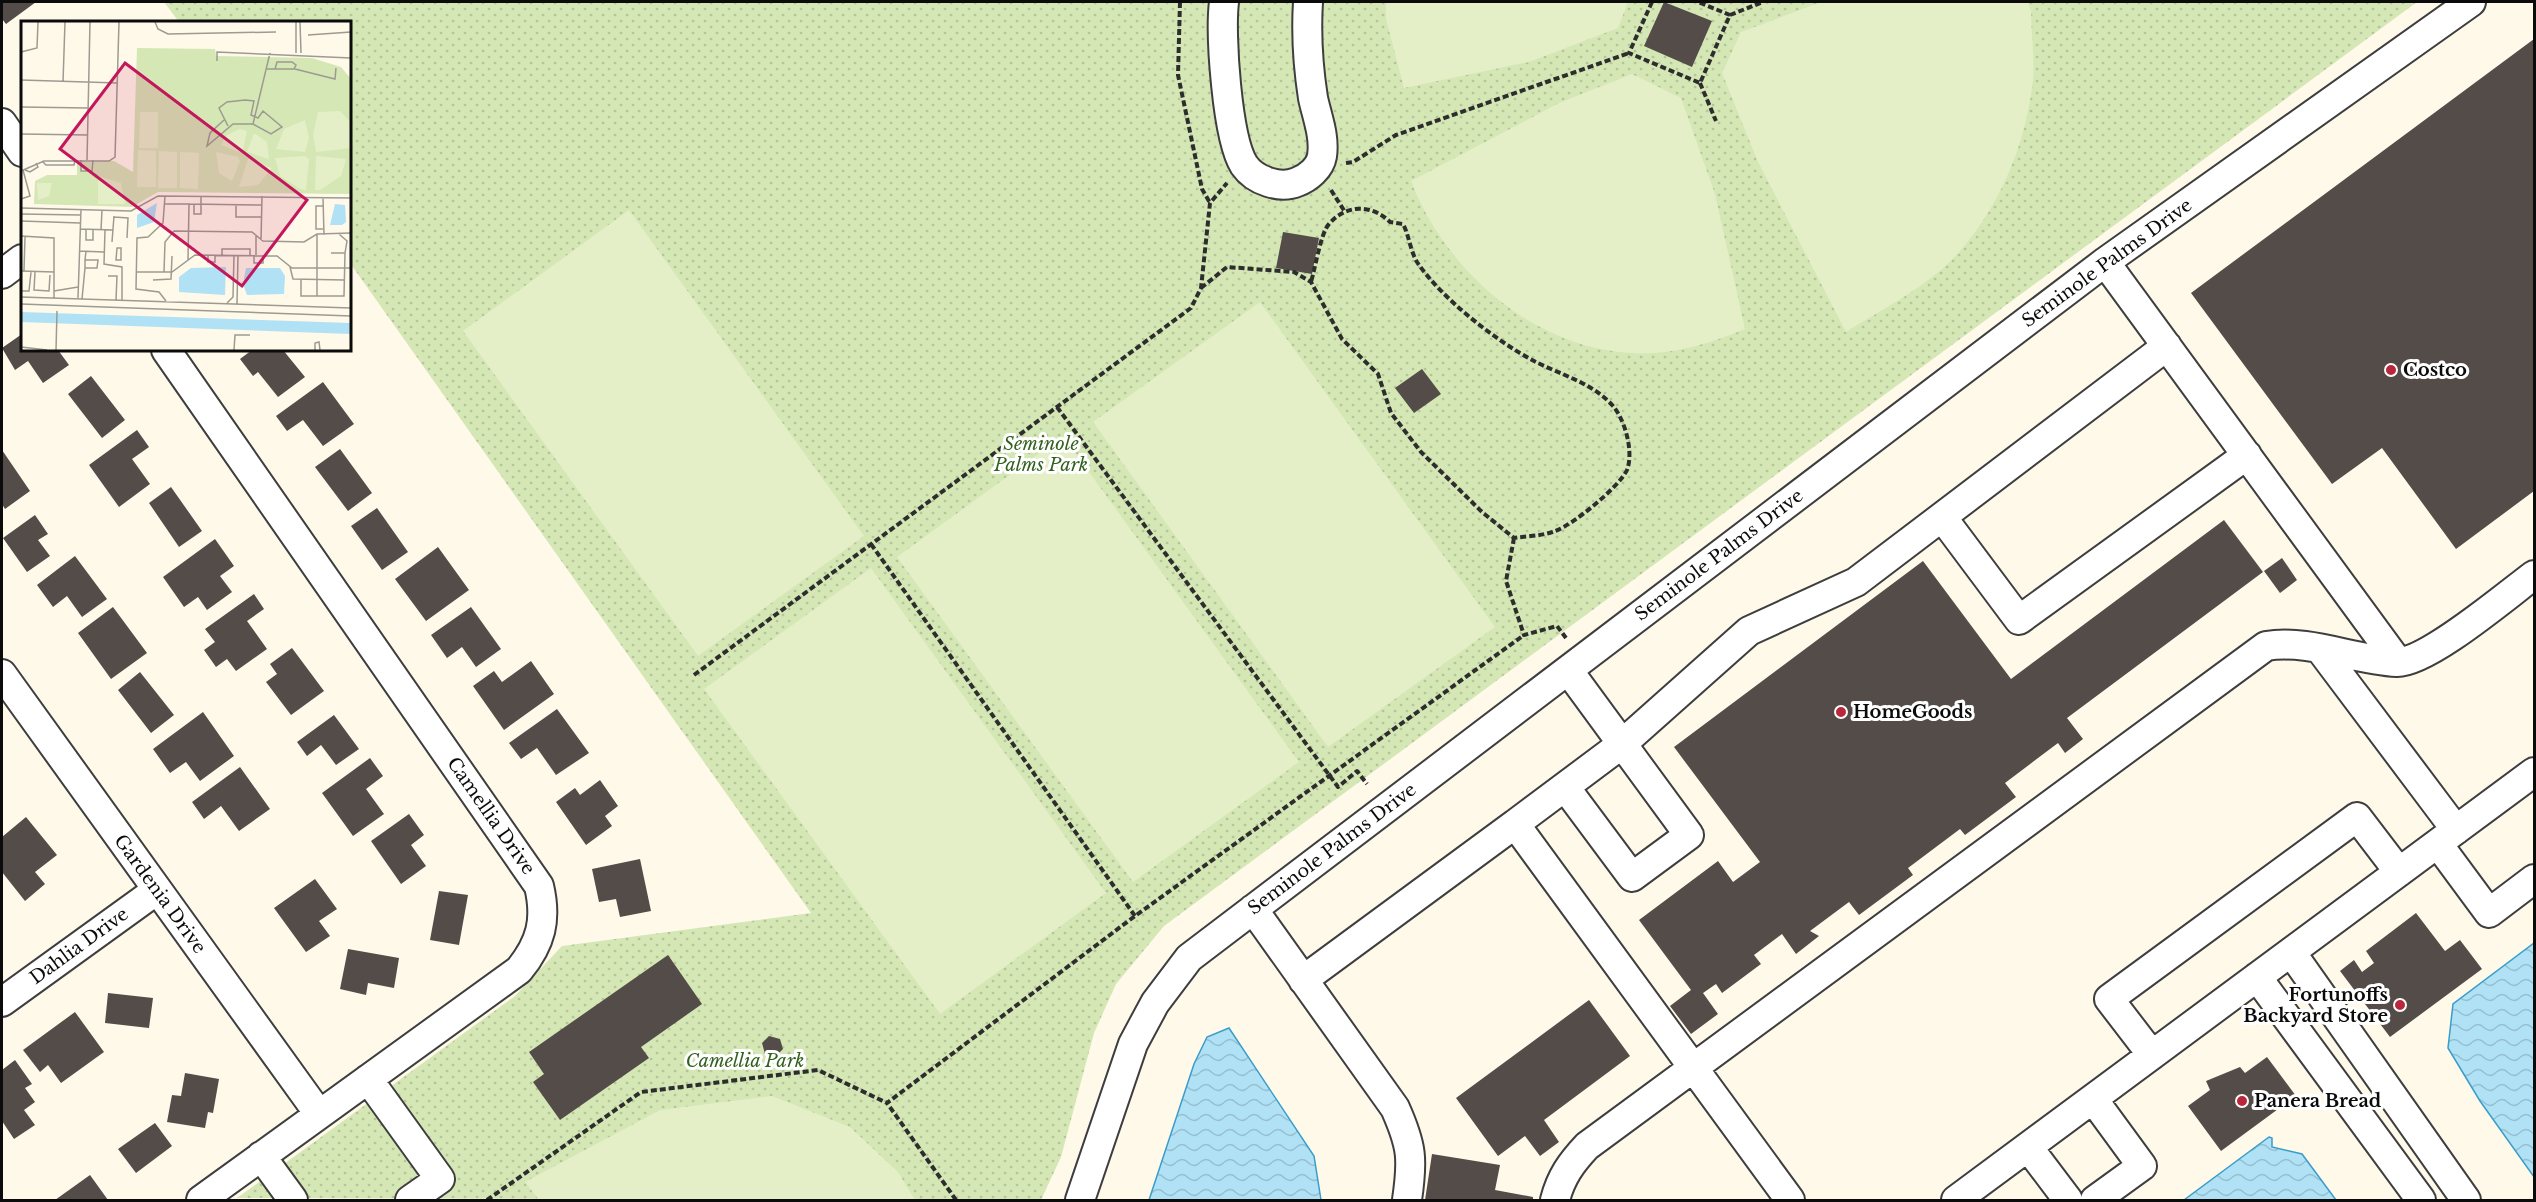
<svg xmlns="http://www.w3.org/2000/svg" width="2536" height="1202" font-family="'Libre Baskerville',serif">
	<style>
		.park { fill: url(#park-dots) }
		.pitch { fill: #e5efc7 }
		.water { fill: url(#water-waves); stroke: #399dca; stroke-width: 1.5 }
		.building { fill: #544c48 }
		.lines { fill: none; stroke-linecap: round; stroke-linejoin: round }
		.minor-casing { stroke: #3e3e3e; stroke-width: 32 }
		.path { stroke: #2d2d2d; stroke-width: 4; stroke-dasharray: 6 3; stroke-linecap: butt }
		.minor { stroke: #fff; stroke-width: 28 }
		.poi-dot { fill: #b8273b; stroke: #fff; stroke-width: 2 }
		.labels { text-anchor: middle; stroke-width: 6; stroke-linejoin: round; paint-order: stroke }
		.street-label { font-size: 18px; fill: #0b0b0b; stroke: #fff }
		.poi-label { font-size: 18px; font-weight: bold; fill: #0b0b0b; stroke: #fff; text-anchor: start }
		.park-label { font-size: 18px; font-style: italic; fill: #32611e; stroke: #fff }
		.inset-road { fill: none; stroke: #9d9a91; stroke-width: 1.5 }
		.view { fill: #c2185b; fill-opacity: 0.15; stroke: #c2185b; stroke-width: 3 }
		.inset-edge { fill: none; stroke: #0b0b0b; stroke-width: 3 }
	</style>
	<defs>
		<pattern id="park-dots" width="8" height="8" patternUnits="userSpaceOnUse" patternTransform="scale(1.5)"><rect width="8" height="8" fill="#d4e7b5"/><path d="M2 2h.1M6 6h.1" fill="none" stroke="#b5c59a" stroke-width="1.8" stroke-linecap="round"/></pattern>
		<pattern id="water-waves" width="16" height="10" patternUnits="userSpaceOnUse" patternTransform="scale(1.5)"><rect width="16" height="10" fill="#b0e1f5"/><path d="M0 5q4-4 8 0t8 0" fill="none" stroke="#96c0d1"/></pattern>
	</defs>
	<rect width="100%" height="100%" fill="#fff9ea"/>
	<!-- park -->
	<path class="park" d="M 164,2 L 2417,2 L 1164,926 L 1116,984 L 1094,1033 L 1061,1157 L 1041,1200 L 237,1198 L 515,996 L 562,946 L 811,913 L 350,263 L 350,22 L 179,22 Z"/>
	<!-- pitch -->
	<path class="pitch" d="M 1386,2 L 1628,2 L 1618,28 L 1529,62 L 1404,88 L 1386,19 Z
		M 1821,2 L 2028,2 L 2031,11 C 2031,33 2035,57 2033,80 C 2026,142 2002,202 1961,250 C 1932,284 1883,309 1846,332 L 1758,162 L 1722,73 L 1741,32 Z
		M 1632,74 L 1681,98 L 1715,194 L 1745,329 C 1709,344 1669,356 1630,353 C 1532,347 1445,270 1411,181 L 1559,103 Z
		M 629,210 L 864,536 L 698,656 L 463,331 Z
		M 1260,302 L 1495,627 L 1328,747 L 1093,422 Z
		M 1063,436 L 1299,762 L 1133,882 L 897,557 Z
		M 871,568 L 1106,893 L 940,1014 L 704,689 Z
		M 772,1096 L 850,1127 L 898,1172 L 915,1200 L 539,1200 L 525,1182 L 660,1110 Z"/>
	<!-- water -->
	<path class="water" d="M 2534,943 L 2534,1177 L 2480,1101 L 2448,1048 L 2453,1004 Z
		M 1229,1028 L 1314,1156 L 1321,1200 L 1149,1200 L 1194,1064 L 1207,1037 Z
		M 2269,1137 L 2272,1138 L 2272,1147 L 2302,1154 L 2336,1200 L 2184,1200 Z"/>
	<!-- building -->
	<path class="building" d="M 2,2 L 36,2 L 6,24 L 2,19 Z
		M 1664,2 L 1712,21 L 1692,67 L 1644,46 Z
		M 2534,39 L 2534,491 L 2456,549 L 2382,448 L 2332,484 L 2191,293 Z
		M 1283,232 L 1319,238 L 1312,274 L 1276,268 Z
		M 22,334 L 22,350 L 58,350 L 69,365 L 43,383 L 28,361 L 15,370 L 2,348 Z
		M 252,350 L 283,350 L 305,377 L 278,397 L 258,372 L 253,376 L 240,359 Z
		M 1422,369 L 1441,394 L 1414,413 L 1395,388 Z
		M 91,376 L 125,420 L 102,438 L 68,394 Z
		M 323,382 L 354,424 L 323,446 L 303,420 L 287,431 L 276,416 Z
		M 137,430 L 149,447 L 132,459 L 150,484 L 119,507 L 89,465 Z
		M 340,449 L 372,493 L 348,511 L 315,467 Z
		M 2,450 L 30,491 L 5,509 L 2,504 Z
		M 171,487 L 202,531 L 179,547 L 149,503 Z
		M 377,508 L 408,552 L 382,570 L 351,526 Z
		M 35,515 L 48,534 L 38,540 L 50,556 L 27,572 L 3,538 Z
		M 2224,520 L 2263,572 L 2067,718 L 2083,739 L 2065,753 L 2058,743 L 2005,783 L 2016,797 L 1965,835 L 1960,829 L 1908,868 L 1913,875 L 1859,915 L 1849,902 L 1810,931 L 1819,936 L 1796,954 L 1782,934 L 1754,955 L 1761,964 L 1722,993 L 1716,984 L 1703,993 L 1718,1014 L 1691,1034 L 1670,1006 L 1691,990 L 1639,920 L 1718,861 L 1733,882 L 1760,862 L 1674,747 L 1923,561 L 2011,679 Z
		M 215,539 L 234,566 L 220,576 L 232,592 L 207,610 L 198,597 L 184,607 L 163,577 Z
		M 438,547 L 469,590 L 426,621 L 395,579 Z
		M 75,556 L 107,599 L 82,617 L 67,596 L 53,607 L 37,585 Z
		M 2282,558 L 2297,580 L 2280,593 L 2264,571 Z
		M 254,594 L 264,609 L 247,621 L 267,649 L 236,671 L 227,659 L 216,667 L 204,650 L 215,642 L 205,629 Z
		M 113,607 L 147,653 L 111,679 L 78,633 Z
		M 471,607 L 501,649 L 476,667 L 462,647 L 447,658 L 431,635 Z
		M 292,648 L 324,691 L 291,715 L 266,682 L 277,674 L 270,664 Z
		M 531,661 L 554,694 L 504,730 L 473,686 L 494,671 L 502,682 Z
		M 140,672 L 174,715 L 151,733 L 118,690 Z
		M 557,709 L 589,753 L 556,775 L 537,748 L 521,759 L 509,743 Z
		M 203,712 L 234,756 L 200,781 L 186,762 L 170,773 L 153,749 Z
		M 334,715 L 359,749 L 336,765 L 321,745 L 307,756 L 297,742 Z
		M 370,758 L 383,776 L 366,789 L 384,814 L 353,836 L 322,793 Z
		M 240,767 L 270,809 L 239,831 L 221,806 L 204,819 L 192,802 Z
		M 600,780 L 618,806 L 605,816 L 612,826 L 586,845 L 556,802 L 575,788 L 580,795 Z
		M 409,814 L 424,835 L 411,845 L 426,866 L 401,884 L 371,841 Z
		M 26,817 L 57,855 L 35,872 L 45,884 L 25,901 L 2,872 L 2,837 Z
		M 640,859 L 651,911 L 620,917 L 616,899 L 599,902 L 592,869 Z
		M 315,879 L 337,909 L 319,921 L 330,936 L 306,952 L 274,908 Z
		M 439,891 L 468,895 L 459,945 L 430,940 Z
		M 2416,913 L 2445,951 L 2460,940 L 2482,969 L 2390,1037 L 2340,971 L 2354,960 L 2362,972 L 2374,963 L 2366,951 Z
		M 348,949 L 399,958 L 394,988 L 368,983 L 366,995 L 340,989 Z
		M 668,955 L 702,1004 L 641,1047 L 649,1058 L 560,1120 L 533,1082 L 544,1074 L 529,1052 Z
		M 108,993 L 153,998 L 149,1028 L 105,1023 Z
		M 1589,1000 L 1630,1056 L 1544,1120 L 1559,1142 L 1540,1156 L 1525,1136 L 1498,1156 L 1456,1098 Z
		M 75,1012 L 104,1052 L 61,1083 L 48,1065 L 40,1072 L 23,1050 Z
		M 769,1036 L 780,1039 L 783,1049 L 775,1057 L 765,1054 L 762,1043 Z
		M 2267,1057 L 2296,1096 L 2221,1151 L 2188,1106 L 2210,1090 L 2206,1081 L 2240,1067 L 2245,1073 Z
		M 15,1060 L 32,1084 L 25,1088 L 35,1102 L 24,1110 L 35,1125 L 14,1139 L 2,1121 L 2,1070 Z
		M 185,1073 L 219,1079 L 213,1113 L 208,1112 L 205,1128 L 167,1122 L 172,1095 L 181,1096 Z
		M 155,1123 L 172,1146 L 136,1173 L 118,1149 Z
		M 1432,1154 L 1500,1165 L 1495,1190 L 1533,1197 L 1533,1200 L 1425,1200 Z
		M 90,1175 L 108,1200 L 55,1200 Z"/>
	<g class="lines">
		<defs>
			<path id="minor" d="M 1224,2 C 1220,34 1227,138 1244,165 C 1255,181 1280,189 1297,182 C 1308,178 1320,168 1322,156 C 1325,136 1317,117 1313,98 C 1308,66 1306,34 1308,2
				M 2,123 L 22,152
				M 2105,262 L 2398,662
				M 2,274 L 22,259
				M 166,350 L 539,886 C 547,920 541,943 519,970 L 201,1200
				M 1942,517 L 2019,620 L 2247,455
				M 2320,649 L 2456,830
				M 2,674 L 319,1114
				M 1565,787 L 1632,877 L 1689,835 L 1568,670
				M 1515,824 L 1622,744 L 1749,631 L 1856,582 L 2167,346
				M 2438,844 L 2489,913 L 2534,879
				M 1253,909 L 1395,1108 C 1412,1146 1413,1159 1407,1200
				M 2291,952 L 2466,1200
				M 2257,977 L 2421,1200
				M 1303,980 L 1515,824 L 1790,1200
				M 2,1002 L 157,890
				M 2152,1055 L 2109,999 L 2357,817 L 2399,872
				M 368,1079 L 440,1179 L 410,1200
				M 2093,1099 L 2142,1166 L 2095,1200
				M 2028,1147 L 2068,1200
				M 261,1156 L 293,1200
				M 1080,1200 L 1133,1044 L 1155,1003 L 1189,958 L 2105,262 L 2471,2
				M 1555,1200 C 1561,1177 1571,1163 1587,1146 L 2266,646 C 2310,639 2353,660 2397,662 C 2427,663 2507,595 2534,575
				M 1956,1200 L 2534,772"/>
		</defs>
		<!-- minor casing -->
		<use href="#minor" class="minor-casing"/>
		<!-- path -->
		<path class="path" d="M 1180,2 L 1178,75 L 1202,189 L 1210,203
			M 1652,2 L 1629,53 L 1700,83 L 1730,15 L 1698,2
			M 1730,15 L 1763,2
			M 1700,83 L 1716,121
			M 1346,163 L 1353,162 L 1396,135 L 1629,53
			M 1331,190 L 1345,212
			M 1201,288 L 1227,267 L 1294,272 L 1311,282 L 1342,339 L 1378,374 L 1391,413 L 1421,452 L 1482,512 L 1514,538 C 1527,536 1543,536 1555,531 C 1573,525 1619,487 1627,470 C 1634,452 1625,420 1613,406 C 1593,383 1561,375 1534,361 C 1496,341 1441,298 1417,262 C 1410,250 1409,235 1403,224 L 1390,222 C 1372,204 1346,204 1329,224 C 1321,232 1315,269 1311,282
			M 1057,407 L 1338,787 L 1357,771 L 1367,784
			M 1514,538 L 1506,581 L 1524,635 L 1557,626 L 1566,638
			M 871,544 L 1135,916
			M 694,675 L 1191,308 L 1201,288 L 1210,203 L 1227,183
			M 487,1200 L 641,1092 L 818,1070 L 887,1103
			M 956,1200 L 887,1103 L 1135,916 L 1524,635"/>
		<!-- minor -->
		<use href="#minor" class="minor"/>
	</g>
	<!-- markers -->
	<g class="poi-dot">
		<circle cx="2391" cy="370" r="6"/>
		<circle cx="1841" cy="712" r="6"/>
		<circle cx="2400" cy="1005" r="6"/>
		<circle cx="2242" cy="1101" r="6"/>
	</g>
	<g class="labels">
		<!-- street labels -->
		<g class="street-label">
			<text transform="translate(2107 263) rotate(-36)" y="6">Seminole Palms Drive</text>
			<text transform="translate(1719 555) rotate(-37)" y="6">Seminole Palms Drive</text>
			<text transform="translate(491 816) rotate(55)" y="6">Camellia Drive</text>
			<text transform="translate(1332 849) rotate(-37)" y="6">Seminole Palms Drive</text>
			<text transform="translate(160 894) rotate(54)" y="6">Gardenia Drive</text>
			<text transform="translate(79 946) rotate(-36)" y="6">Dahlia Drive</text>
		</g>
		<!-- poi labels -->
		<g class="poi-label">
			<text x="2403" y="376">Costco</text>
			<text x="1853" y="718">HomeGoods</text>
			<text x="2388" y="1001" text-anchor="end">Fortunoffs<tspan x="2388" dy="21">Backyard Store</tspan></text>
			<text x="2254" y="1107">Panera Bread</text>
		</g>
		<!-- park labels -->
		<g class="park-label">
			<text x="1041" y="450">Seminole<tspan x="1041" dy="21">Palms Park</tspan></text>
			<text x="745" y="1067">Camellia Park</text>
		</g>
	</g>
	<!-- overview -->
	<g transform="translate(21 21)">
		<rect width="330" height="330" fill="#fff9ea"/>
		<path d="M 116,27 L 194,28 L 195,35 L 291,37 L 320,46 L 330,58 L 330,173 L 137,171 L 111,186 L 13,183 L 14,160 L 26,154 L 56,154 L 56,141 L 93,140 L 112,151 Z" fill="#d4e7b5"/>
		<path d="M 319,90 L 330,102 L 330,127 L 295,131 L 292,114 L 297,91 ZM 119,91 L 137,91 L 137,127 L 118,127 ZM 284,99 L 288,117 L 284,131 L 255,128 L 263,108 ZM 218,108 L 226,110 L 222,129 L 218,131 L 200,124 L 205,115 ZM 233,112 L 246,121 L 248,138 L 226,131 ZM 117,129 L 135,130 L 135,166 L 116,166 ZM 138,130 L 156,131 L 156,167 L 137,167 ZM 159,131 L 178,132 L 177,168 L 159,167 ZM 195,131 L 217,136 L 219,140 L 211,160 L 198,152 ZM 284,135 L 288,138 L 285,169 L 279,168 L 259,155 L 254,137 ZM 295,135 L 325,138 L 320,155 L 299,169 L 294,169 ZM 227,138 L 251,147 L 237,164 L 218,166 ZM 77,155 L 100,162 L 104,183 L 77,183 ZM 16,162 L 31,162 L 28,175 L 17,179 Z" fill="#e5efc7"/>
		<path d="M 136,182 L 133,201 L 116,207 L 116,194 ZM 314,183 L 324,184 L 325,201 L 321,204 L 309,204 ZM 205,246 L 204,274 L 158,271 L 158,256 L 170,247 ZM 225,247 L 259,247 L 264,255 L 263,273 L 226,274 L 222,263 ZM 0,291 L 330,302 L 330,313 L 0,301 Z" fill="#b0e1f5"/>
		<path class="inset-road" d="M 134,1 L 137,8 L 147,13 L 255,11M 279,1 L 280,32M 287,14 L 330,11M 0,31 L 16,27 L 17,1M 275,32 L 275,1M 196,40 L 196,31 L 330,37M 246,48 L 274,48 L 314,58 L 315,47M 254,48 L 256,41 L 271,41 L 275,44 L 273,48M 0,59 L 97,62M 42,61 L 44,1M 0,86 L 67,87M 203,99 L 189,112 L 186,125 L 212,103 L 232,103 L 250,113 L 261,106 L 242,90 L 237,97 L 230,94 L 233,80 L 224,79 L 206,81 L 198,87 L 207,105M 232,103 L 249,32M 0,113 L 67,114M 60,139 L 60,150 L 71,150 L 72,139M 66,139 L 69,1M 21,140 L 25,144 L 53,144 L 54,139M 4,149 L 9,151 L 17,146 L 15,142M 0,150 L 23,140 L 88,140 L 94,136 L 98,1M 144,175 L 142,202 L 127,216 L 116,217 L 115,268 L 138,271 L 145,280M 302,176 L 303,214M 0,178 L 9,175 L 2,149M 144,183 L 168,183 L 167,239M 168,183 L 240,184M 173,183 L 173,193 L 180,193 L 180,175M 215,184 L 215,196 L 240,196M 302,185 L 295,185 L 295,208 L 302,208M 0,187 L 110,190 L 137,175 L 330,177M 0,193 L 59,194M 93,196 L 107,197 L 106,217M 0,200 L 59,202M 59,208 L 92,209M 65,208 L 65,219 L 72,219 L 72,209M 80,209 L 81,189M 84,209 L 83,243 L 101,246 L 101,279M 318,213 L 326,220 L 324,232M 0,215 L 33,217 L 33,277M 240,219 L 241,175M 91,221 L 93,195M 96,227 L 100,227 L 100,239 L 95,239 ZM 58,230 L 83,231M 187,234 L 187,241 L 194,241 L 194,234M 201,234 L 201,228 L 229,228 L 229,234M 233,234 L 233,242 L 242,242 L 242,234M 235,234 L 235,214M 64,239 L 77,239 L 76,247 L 64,247 L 64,239 L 65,230M 269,246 L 272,258 L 323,259M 0,250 L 33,251M 3,250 L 4,216M 14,251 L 13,269 L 28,270 L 29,254M 116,251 L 151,251 L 174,234 L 256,235 L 271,247 L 330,247M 143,251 L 144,221 L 153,210 L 231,211 L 242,220 L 283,221 L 296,213 L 330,212M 87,255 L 96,255 L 95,279M 132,259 L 150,258 L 151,235M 280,259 L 280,275 L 323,275 L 324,232 L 310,232M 0,270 L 8,270 L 10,251M 33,270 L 57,266M 296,275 L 296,213M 0,276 L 330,287M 57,277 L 60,188M 61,278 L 64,247M 206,282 L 212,276 L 213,234M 0,283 L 330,295M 216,283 L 217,234M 0,326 L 26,329M 35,329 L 36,290M 213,329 L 214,314 L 229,314M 294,329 L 294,322 L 298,321 L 299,329"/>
		<path class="view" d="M 104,42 L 286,179 L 221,265 L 39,128 Z"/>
		<rect width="330" height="330" class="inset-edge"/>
	</g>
	<!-- border -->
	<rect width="2536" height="1202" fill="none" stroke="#0b0b0b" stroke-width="6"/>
</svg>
